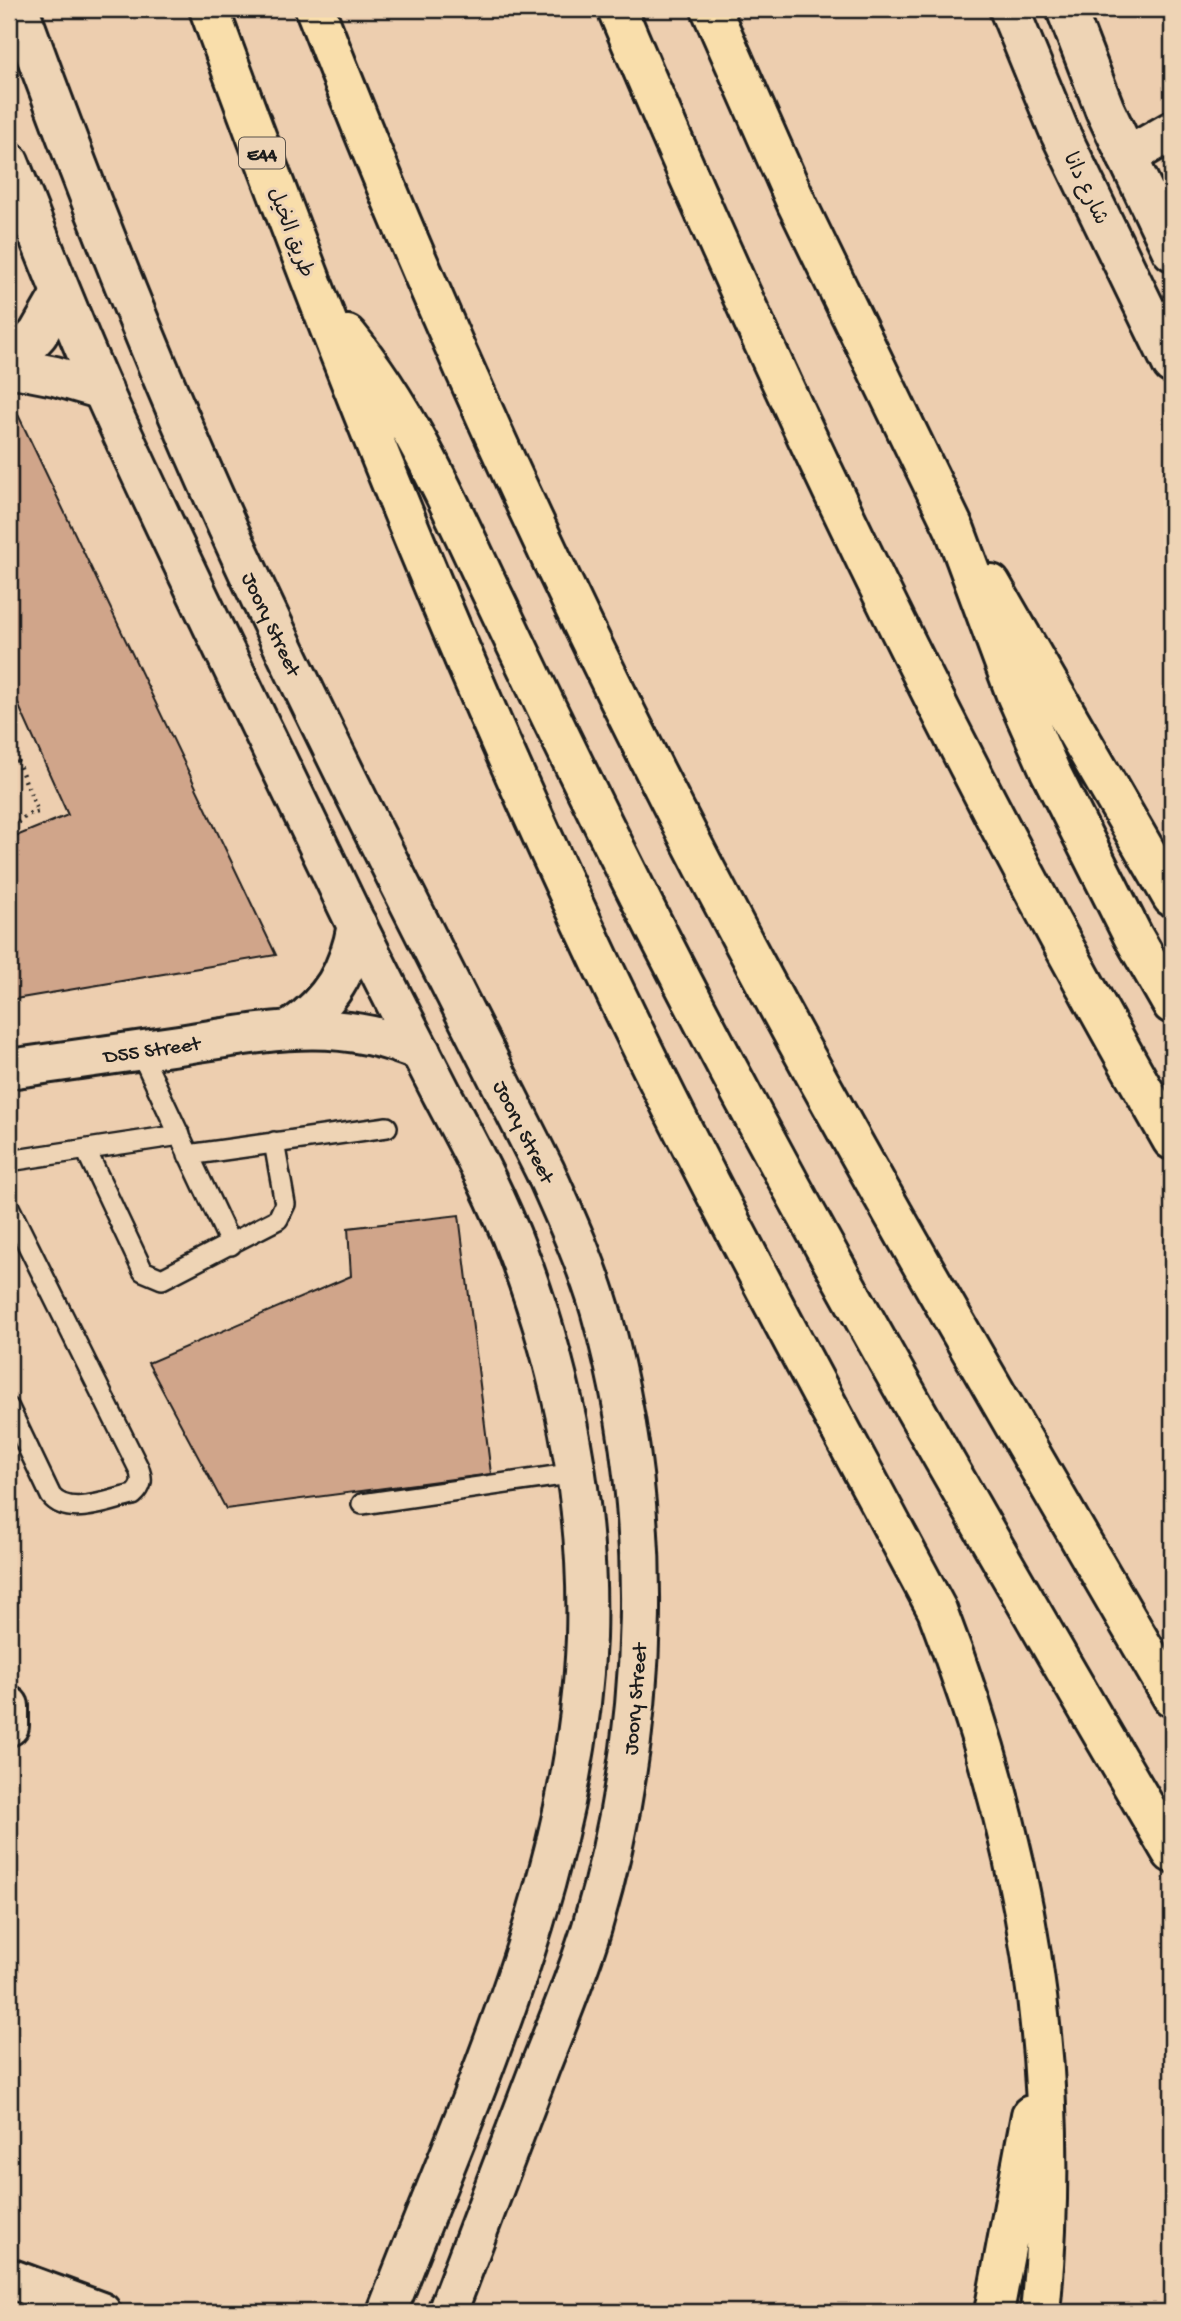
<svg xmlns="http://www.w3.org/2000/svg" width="1181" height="2321" font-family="'Gochi Hand','Playpen Sans Arabic',sans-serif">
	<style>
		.building { fill: #d0a58a; stroke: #1c1c1c; stroke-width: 2 }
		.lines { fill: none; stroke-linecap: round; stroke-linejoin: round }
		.lane-casing { stroke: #1c1c1c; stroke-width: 24 }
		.street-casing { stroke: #1c1c1c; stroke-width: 44 }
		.secondary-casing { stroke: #1c1c1c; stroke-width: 44 }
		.highway-casing { stroke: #1c1c1c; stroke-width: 44 }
		.path { stroke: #1c1c1c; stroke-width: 4.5; stroke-dasharray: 2 5; stroke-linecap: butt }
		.lane { stroke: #eed4b5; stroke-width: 19 }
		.street { stroke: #eed4b5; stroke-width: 38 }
		.secondary { stroke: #eed4b5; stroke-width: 38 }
		.highway { stroke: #f9deab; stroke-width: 38 }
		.labels { text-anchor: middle; stroke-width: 6; stroke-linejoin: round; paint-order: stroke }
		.shield { fill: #eed4b5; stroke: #5b534a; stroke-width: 2 }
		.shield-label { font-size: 19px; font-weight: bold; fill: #1c1c1c }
		.street-label { font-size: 21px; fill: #1c1c1c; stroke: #eed4b5 }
	</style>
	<rect width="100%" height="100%" fill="#edceaf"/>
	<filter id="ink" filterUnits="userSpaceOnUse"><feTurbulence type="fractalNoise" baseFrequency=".0143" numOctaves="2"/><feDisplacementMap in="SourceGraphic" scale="14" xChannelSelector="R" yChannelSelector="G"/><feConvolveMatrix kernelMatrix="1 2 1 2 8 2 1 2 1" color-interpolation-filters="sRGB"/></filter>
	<g filter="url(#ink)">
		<!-- building -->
		<path class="building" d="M 11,400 L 276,955 L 9,1000 L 9,839 L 68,815 L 9,684 L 9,401 Z
			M 459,1215 L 491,1474 L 226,1509 L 148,1363 L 351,1276 L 348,1228 Z"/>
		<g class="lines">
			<defs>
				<path id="lane" d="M 140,1051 L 231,1245
					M 86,1150 L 143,1271 L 162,1279 L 278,1219 L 285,1204 L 274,1142
					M 188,1155 L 387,1127
					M 9,1161 L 180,1135
					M 9,1207 L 139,1469 C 143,1480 142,1487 133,1495 C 109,1500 69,1518 51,1496 L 9,1408
					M 362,1504 L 576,1473"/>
				<g id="street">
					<path d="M 1127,157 L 1172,131"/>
					<path d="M 9,365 L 38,334 L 61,294"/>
					<path d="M 9,367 L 55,376 L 103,390"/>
					<path d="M 293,1028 C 331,1001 349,971 357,925"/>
					<path id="s1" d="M 9,1069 C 65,1061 122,1053 179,1045 C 266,1032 336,1015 421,1052"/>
					<path d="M 9,1706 L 9,1726"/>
					<path d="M 9,2278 L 101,2312"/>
				</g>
				<g id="secondary">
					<path id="s2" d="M 19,9 C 87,196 160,381 243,561 C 338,767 443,968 545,1171 C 565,1216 586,1262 600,1309 C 658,1511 651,1726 592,1927 C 578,1974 558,2021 540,2067 C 509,2149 478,2230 447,2312"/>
					<path d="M 1009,9 L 1060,133 L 1172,364"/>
					<path d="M 1066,9 L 1105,110 L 1172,251"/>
					<path d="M 9,162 C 39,237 68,312 101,387 C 178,559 263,729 344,899 C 376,966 410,1031 443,1096 C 470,1147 498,1199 518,1253 C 564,1375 590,1507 586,1638 C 577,1876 471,2094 387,2312"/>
				</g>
				<path id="highway" d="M 209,9 C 342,371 485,732 657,1078 C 746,1257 843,1433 937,1610 C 1026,1841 1065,2065 1040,2312
					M 315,9 C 448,352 605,687 780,1010 C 906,1242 1040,1469 1172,1697
					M 617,9 C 780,397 962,775 1172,1140
					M 711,9 L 797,204 L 955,530 L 1015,692 L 1050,771 L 1133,936 L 1172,1004
					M 347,335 C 412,415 451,508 495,600 C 547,710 600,819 655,928 C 815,1243 994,1548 1172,1853
					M 991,584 L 1172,897
					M 994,2312 L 1031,2115"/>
			</defs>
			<!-- lane casing -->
			<use href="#lane" class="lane-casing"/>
			<!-- street casing -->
			<use href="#street" class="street-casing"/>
			<!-- secondary casing -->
			<use href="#secondary" class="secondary-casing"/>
			<!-- highway casing -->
			<use href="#highway" class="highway-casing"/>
			<!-- path -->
			<path class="path" d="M 9,741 L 38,812 L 29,814 L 9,829"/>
			<!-- lane -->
			<use href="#lane" class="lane"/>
			<!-- street -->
			<use href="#street" class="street"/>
			<!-- secondary -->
			<use href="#secondary" class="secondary"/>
			<!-- highway -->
			<use href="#highway" class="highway"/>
		</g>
	</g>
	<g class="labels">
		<!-- shield labels -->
		<rect class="shield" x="239" y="137.5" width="46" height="31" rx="5"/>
		<g class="shield-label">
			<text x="262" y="160">E44</text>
		</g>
		<!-- street labels -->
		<g class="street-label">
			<text transform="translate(1087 188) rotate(64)" y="7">شارع دانا</text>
			<text transform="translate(292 232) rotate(69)" y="7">طريق الخيل</text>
			<text dy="7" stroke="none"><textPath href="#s2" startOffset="665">Joory Street</textPath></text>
			<text dy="7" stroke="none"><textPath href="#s1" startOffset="144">D55 Street</textPath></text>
			<text dy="7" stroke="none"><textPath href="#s2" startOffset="1232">Joory Street</textPath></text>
			<text transform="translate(634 1699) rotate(-85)" y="7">Joory Street</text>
		</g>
	</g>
	<!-- margin -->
	<rect width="1181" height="2321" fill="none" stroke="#eed4b5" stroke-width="35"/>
	<rect x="18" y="18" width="1146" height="2286" fill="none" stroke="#1c1c1c" stroke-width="2.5" filter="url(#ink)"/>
</svg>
